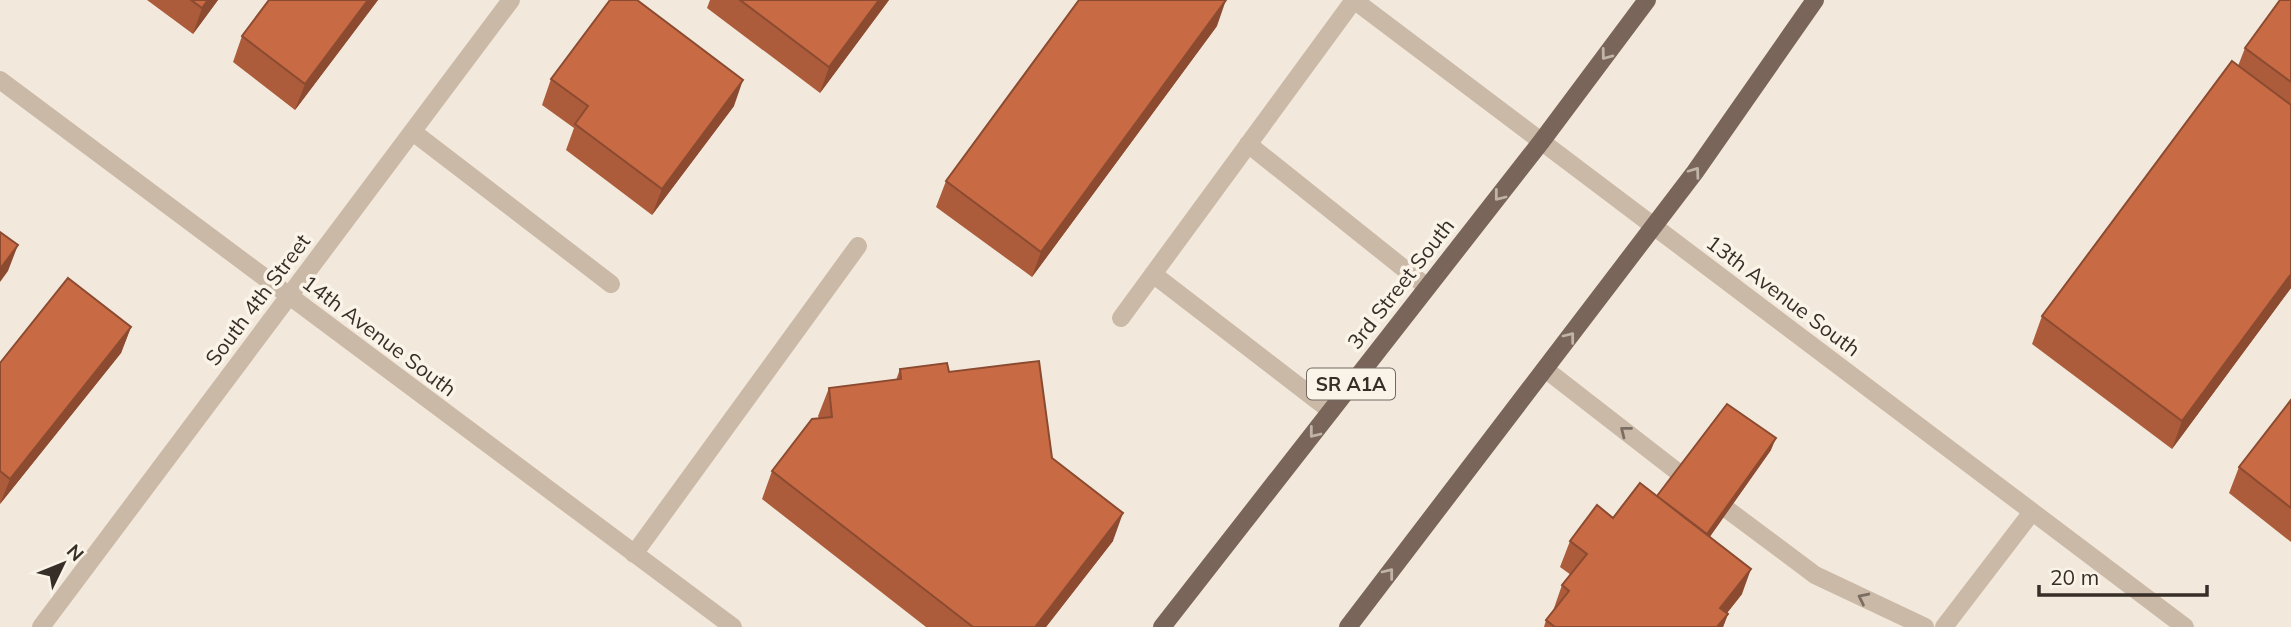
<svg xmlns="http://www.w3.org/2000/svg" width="2291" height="627" font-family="Mulish,sans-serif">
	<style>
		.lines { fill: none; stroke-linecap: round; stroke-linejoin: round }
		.minor { stroke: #cbb9a7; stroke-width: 18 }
		.major { stroke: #796559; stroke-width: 18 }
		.wall { fill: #ac5c3b }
		.shaded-wall { fill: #8c4b30 }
		.building { fill: #c86b45; stroke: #8c4b30; stroke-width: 2 }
		.oneway { stroke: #c0b3a8 }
		.oneway2 { stroke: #7a6d61 }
		.labels { text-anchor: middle; stroke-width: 7; stroke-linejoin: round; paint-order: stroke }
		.shield { fill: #faf3e8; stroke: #726962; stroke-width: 2 }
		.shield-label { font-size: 19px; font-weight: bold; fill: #372e28 }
		.street-label { font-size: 21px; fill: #372e28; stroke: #faf3e8 }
	</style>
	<rect width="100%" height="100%" fill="#f2e9dc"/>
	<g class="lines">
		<!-- minor -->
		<path class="minor" d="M 1354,0 L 2185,627
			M 0,80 L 733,627
			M 413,132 L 611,284
			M 1248,144 L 1427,287
			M 1153,274 L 1331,411
			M 1121,318 L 1354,0
			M 1545,369 L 1679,473
			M 1728,510 L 1815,575 L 1925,627
			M 634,554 L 858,246
			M 41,627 L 511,0
			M 1944,627 L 2032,512"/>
		<!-- major -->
		<path class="major" d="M 1162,627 L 1541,142 L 1647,0
			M 1348,627 L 1695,172 L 1815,0"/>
	</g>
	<!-- wall -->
	<path class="wall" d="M 147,0 L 218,0 L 193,34 Z
		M 269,0 L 378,0 L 295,110 L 233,62 L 242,36 Z
		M 710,0 L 889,0 L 820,93 L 707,8 Z
		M 2291,0 L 2291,288 L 2172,449 L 2032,344 L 2042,316 L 2238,66 L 2245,48 Z
		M 1217,26 L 1032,277 L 936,207 L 946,181 Z
		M 551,79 L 734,106 L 652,215 L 566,150 L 574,128 L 542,105 Z
		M 131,327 L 121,353 L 0,504 L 0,363 Z
		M 900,369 L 949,372 L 1052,458 L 1113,541 L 1046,627 L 926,627 L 762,499 L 772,471 L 819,419 L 818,416 L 829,388 L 896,380 Z
		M 2291,400 L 2291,542 L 2229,493 L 2239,467 Z
		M 1771,450 L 1710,536 L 1742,594 L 1727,613 L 1728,614 L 1723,627 L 1544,627 L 1546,620 L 1553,611 L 1562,585 L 1571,575 L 1560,567 L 1570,541 L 1657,496 Z"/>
	<!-- shaded-wall -->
	<path class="shaded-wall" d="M 208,0 L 218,0 L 193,34 L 202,8 Z
		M 368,0 L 378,0 L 295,110 L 305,84 Z
		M 879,0 L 889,0 L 820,93 L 829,67 Z
		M 1226,0 L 1217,26 L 1032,277 L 1041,252 Z
		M 743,80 L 734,106 L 652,215 L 662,189 Z
		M 18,245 L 8,271 L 0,282 L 0,269 Z
		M 2291,274 L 2291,288 L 2172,449 L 2182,421 Z
		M 131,327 L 121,353 L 0,504 L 10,479 Z
		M 1776,438 L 1771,450 L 1695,558 L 1699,545 Z
		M 1123,513 L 1113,541 L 1046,627 L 1035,627 Z
		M 1751,569 L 1742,594 L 1716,627 L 1720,608 Z
		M 1728,614 L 1723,627 L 1717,627 Z"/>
	<!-- building -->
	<path class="building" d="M 191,0 L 208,0 L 202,8 Z
		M 269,0 L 368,0 L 305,84 L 242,36 Z
		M 610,0 L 637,0 L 743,80 L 662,189 L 575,124 L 588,106 L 551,79 Z
		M 740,0 L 879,0 L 829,67 Z
		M 1079,0 L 1226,0 L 1041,252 L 946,181 Z
		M 2280,0 L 2291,0 L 2291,82 L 2245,48 Z
		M 2232,61 L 2291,105 L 2291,274 L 2182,421 L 2042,316 Z
		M 0,232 L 18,245 L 0,269 Z
		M 68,278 L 131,327 L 10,479 L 0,471 L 0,363 Z
		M 1039,361 L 1052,458 L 1123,513 L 1035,627 L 973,627 L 772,471 L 812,419 L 832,417 L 829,388 L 901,379 L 900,369 L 947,363 L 949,372 Z
		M 2291,400 L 2291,508 L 2239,467 Z
		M 1727,404 L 1776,438 L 1707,534 L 1657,496 Z
		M 1640,483 L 1751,569 L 1720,608 L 1728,614 L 1717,627 L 1555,627 L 1546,620 L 1569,591 L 1562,585 L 1587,554 L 1570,541 L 1597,505 L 1613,518 Z"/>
	<!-- one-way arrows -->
	<defs><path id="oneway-chevron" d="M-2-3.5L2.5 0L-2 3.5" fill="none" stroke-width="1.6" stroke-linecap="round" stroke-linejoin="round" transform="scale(1.75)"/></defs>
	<g class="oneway">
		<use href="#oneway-chevron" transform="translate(1606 55) rotate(127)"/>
		<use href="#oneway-chevron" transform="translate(1695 172) rotate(-54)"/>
		<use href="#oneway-chevron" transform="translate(1499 196) rotate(128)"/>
		<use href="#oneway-chevron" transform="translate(1570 337) rotate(-52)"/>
		<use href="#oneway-chevron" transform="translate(1314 433) rotate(128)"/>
		<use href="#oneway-chevron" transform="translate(1389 573) rotate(-52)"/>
	</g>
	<g class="oneway2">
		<use href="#oneway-chevron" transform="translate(1625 431) rotate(-142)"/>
		<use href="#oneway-chevron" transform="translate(1863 598) rotate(-154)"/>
	</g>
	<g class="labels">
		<!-- shield labels -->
		<rect class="shield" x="1307" y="368.5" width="88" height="31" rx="5"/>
		<g class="shield-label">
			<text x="1351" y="391">SR A1A</text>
		</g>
		<!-- street labels -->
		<g class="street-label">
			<text transform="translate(1401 284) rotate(-52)" y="7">3rd Street South</text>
			<text transform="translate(1783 296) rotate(37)" y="7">13th Avenue South</text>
			<text transform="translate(258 300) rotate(-53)" y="7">South 4th Street</text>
			<text transform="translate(379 336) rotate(37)" y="7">14th Avenue South</text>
		</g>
	</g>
	<!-- north arrow -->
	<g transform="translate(63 564) rotate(47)" stroke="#faf3e8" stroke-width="5" paint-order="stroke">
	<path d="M0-5L12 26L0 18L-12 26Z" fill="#372e28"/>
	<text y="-10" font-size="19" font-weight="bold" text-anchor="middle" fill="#372e28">N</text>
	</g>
	<!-- scale -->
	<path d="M2039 585v10h168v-10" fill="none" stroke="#372e28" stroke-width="3.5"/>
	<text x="2050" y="585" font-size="21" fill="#372e28" stroke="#faf3e8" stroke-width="5" paint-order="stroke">20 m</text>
</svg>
